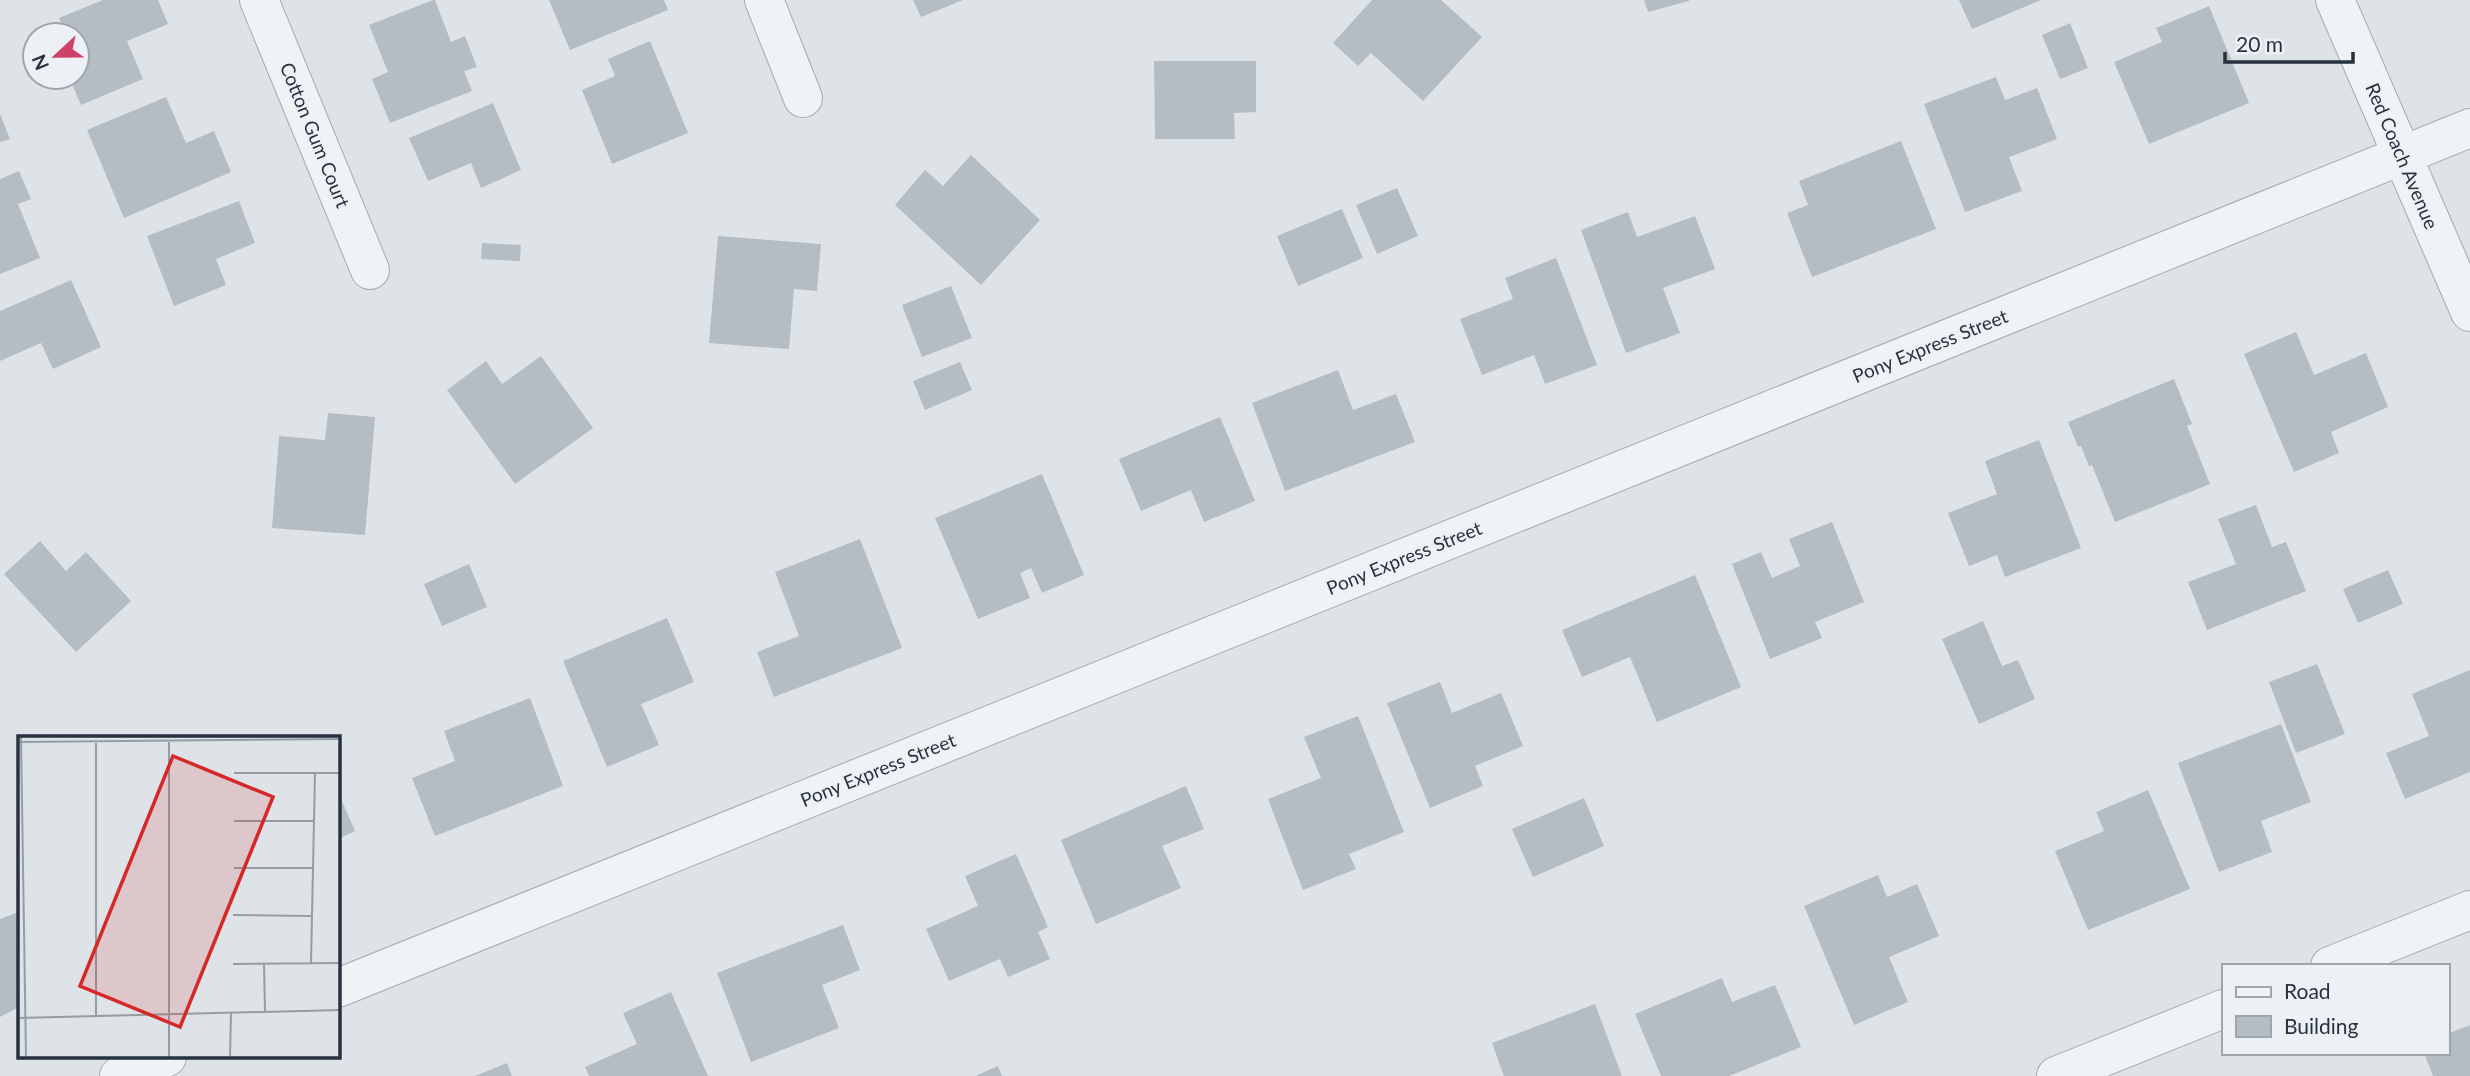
<svg xmlns="http://www.w3.org/2000/svg" width="2470" height="1076" font-family="Lato,sans-serif">
	<style>
		.building { fill: #b5bdc4 }
		.lines { fill: none; stroke-linecap: round; stroke-linejoin: round }
		.minor-casing { stroke: #a3aab1; stroke-width: 40 }
		.tertiary-casing { stroke: #a3aab1; stroke-width: 40 }
		.minor { stroke: #f0f3f6; stroke-width: 38 }
		.tertiary { stroke: #f0f3f6; stroke-width: 38 }
		.labels { text-anchor: middle; stroke-width: 5; stroke-linejoin: round; paint-order: stroke }
		.street-label { font-size: 19px; fill: #27323e; stroke: #edf1f5 }
		.inset-road { fill: none; stroke: #959ca3; stroke-width: 2 }
		.view { fill: #d62828; fill-opacity: 0.15; stroke: #d62828; stroke-width: 3.5 }
		.inset-edge { fill: none; stroke: #27323e; stroke-width: 3.5 }
	</style>
	<rect width="100%" height="100%" fill="#dee3e7"/>
	<!-- building -->
	<path class="building" d="M 103,0 L 158,0 L 168,24 L 127,41 L 143,79 L 81,105 L 69,77 L 77,77 L 77,70 L 81,69 L 77,59 L 77,35 L 67,35 L 59,18 Z
		M 433,0 L 435,0 L 451,42 L 465,36 L 477,67 L 464,71 L 472,91 L 390,123 L 372,79 L 388,72 L 369,25 Z
		M 549,0 L 664,0 L 668,10 L 570,50 Z
		M 913,0 L 963,0 L 921,17 Z
		M 1372,0 L 1441,0 L 1482,37 L 1423,101 L 1371,53 L 1358,66 L 1333,43 Z
		M 1644,0 L 1689,0 L 1689,1 L 1648,12 Z
		M 1959,0 L 2041,0 L 1972,29 Z
		M 2209,6 L 2249,103 L 2149,144 L 2114,62 L 2162,42 L 2156,28 Z
		M 2070,23 L 2088,68 L 2060,79 L 2042,35 Z
		M 650,41 L 688,133 L 612,164 L 582,90 L 615,76 L 608,59 Z
		M 1154,61 L 1256,61 L 1256,112 L 1234,113 L 1235,139 L 1155,139 Z
		M 1996,77 L 2005,100 L 2037,88 L 2057,139 L 2009,157 L 2022,191 L 1965,212 L 1924,104 Z
		M 166,97 L 186,143 L 214,131 L 231,172 L 124,218 L 87,130 Z
		M 493,103 L 521,170 L 481,188 L 471,163 L 428,181 L 409,138 Z
		M 0,114 L 10,139 L 0,142 Z
		M 1901,141 L 1936,229 L 1812,277 L 1787,213 L 1808,205 L 1799,181 Z
		M 971,155 L 1040,220 L 981,285 L 895,205 L 925,170 L 943,186 Z
		M 19,171 L 31,199 L 18,204 L 40,258 L 0,274 L 0,179 Z
		M 1397,188 L 1418,236 L 1377,254 L 1356,205 Z
		M 239,201 L 255,243 L 216,259 L 226,285 L 174,306 L 147,236 Z
		M 1342,209 L 1363,258 L 1298,286 L 1277,236 Z
		M 1628,212 L 1637,237 L 1695,216 L 1715,269 L 1663,288 L 1680,333 L 1626,353 L 1581,230 Z
		M 718,236 L 821,244 L 817,291 L 794,289 L 789,349 L 709,343 Z
		M 482,243 L 521,245 L 520,261 L 481,259 Z
		M 1556,258 L 1597,365 L 1545,384 L 1534,355 L 1482,375 L 1460,319 L 1513,299 L 1505,278 Z
		M 71,280 L 101,347 L 53,369 L 41,343 L 0,361 L 0,311 Z
		M 951,286 L 972,338 L 922,357 L 902,305 Z
		M 2296,332 L 2314,375 L 2366,353 L 2388,407 L 2331,432 L 2339,453 L 2294,472 L 2244,354 Z
		M 541,356 L 593,428 L 515,484 L 447,390 L 486,361 L 502,384 Z
		M 960,362 L 972,390 L 925,410 L 913,381 Z
		M 1338,370 L 1353,410 L 1396,394 L 1415,442 L 1285,491 L 1252,403 Z
		M 2174,379 L 2192,424 L 2187,426 L 2210,484 L 2115,522 L 2092,465 L 2089,466 L 2081,446 L 2078,447 L 2068,422 Z
		M 328,413 L 375,417 L 365,535 L 272,528 L 279,436 L 325,440 Z
		M 1220,417 L 1255,501 L 1204,522 L 1191,490 L 1141,511 L 1119,459 Z
		M 2039,440 L 2081,548 L 2005,577 L 1997,555 L 1969,566 L 1948,513 L 1997,494 L 1985,461 Z
		M 1042,474 L 1084,575 L 1042,593 L 1031,568 L 1020,573 L 1030,598 L 978,619 L 935,518 Z
		M 2256,505 L 2272,547 L 2286,542 L 2306,591 L 2207,630 L 2188,582 L 2236,564 L 2218,519 Z
		M 1832,522 L 1864,602 L 1815,622 L 1822,638 L 1770,659 L 1732,564 L 1761,552 L 1772,578 L 1800,566 L 1789,539 Z
		M 860,539 L 902,648 L 774,697 L 757,652 L 799,636 L 775,572 Z
		M 40,541 L 66,571 L 86,552 L 131,601 L 76,652 L 4,574 Z
		M 469,564 L 487,607 L 442,626 L 424,584 Z
		M 2388,570 L 2403,604 L 2358,623 L 2343,589 Z
		M 1695,575 L 1741,687 L 1657,722 L 1630,657 L 1582,677 L 1562,630 Z
		M 667,618 L 694,682 L 641,704 L 659,745 L 607,767 L 563,661 Z
		M 1983,621 L 2002,666 L 2018,660 L 2035,699 L 1979,724 L 1942,639 Z
		M 2317,664 L 2345,734 L 2296,753 L 2269,682 Z
		M 2470,670 L 2470,772 L 2405,799 L 2386,753 L 2429,736 L 2412,694 Z
		M 1440,682 L 1452,713 L 1501,693 L 1523,746 L 1475,766 L 1483,786 L 1430,808 L 1387,703 Z
		M 530,698 L 563,786 L 435,836 L 412,778 L 455,761 L 444,731 Z
		M 1358,716 L 1404,832 L 1349,854 L 1356,869 L 1303,890 L 1268,799 L 1321,778 L 1304,737 Z
		M 2281,724 L 2311,802 L 2261,821 L 2272,852 L 2219,872 L 2178,763 Z
		M 1186,786 L 1204,829 L 1162,846 L 1181,888 L 1096,924 L 1061,840 Z
		M 2148,790 L 2190,889 L 2088,930 L 2055,851 L 2104,831 L 2096,812 Z
		M 338,792 L 355,831 L 338,839 Z
		M 1584,798 L 1604,846 L 1533,877 L 1512,829 Z
		M 1016,854 L 1048,927 L 1038,932 L 1050,959 L 1008,977 L 1000,959 L 949,981 L 926,929 L 978,906 L 965,876 Z
		M 1878,875 L 1887,897 L 1917,884 L 1939,936 L 1889,957 L 1908,1002 L 1854,1025 L 1804,906 Z
		M 19,912 L 19,1007 L 0,1017 L 0,919 Z
		M 843,925 L 860,970 L 822,985 L 839,1028 L 751,1062 L 717,973 Z
		M 1722,978 L 1732,1002 L 1775,985 L 1801,1047 L 1729,1076 L 1661,1076 L 1635,1014 Z
		M 671,992 L 708,1076 L 589,1076 L 585,1067 L 637,1044 L 623,1013 Z
		M 1595,1004 L 1622,1076 L 1504,1076 L 1492,1043 Z
		M 2470,1025 L 2470,1076 L 2433,1076 L 2424,1053 L 2447,1053 L 2447,1034 Z
		M 507,1063 L 512,1076 L 475,1076 Z
		M 998,1066 L 1002,1076 L 975,1076 Z"/>
	<g class="lines">
		<defs>
			<path id="minor" d="M 259,0 L 370,270
				M 764,0 L 803,98
				M 2330,966 L 2470,910
				M 338,988 L 2470,128
				M 119,1076 L 167,1057
				M 2056,1076 L 2223,1009"/>
			<path id="tertiary" d="M 2335,0 L 2470,312"/>
		</defs>
		<!-- minor casing -->
		<use href="#minor" class="minor-casing"/>
		<!-- tertiary casing -->
		<use href="#tertiary" class="tertiary-casing"/>
		<!-- minor -->
		<use href="#minor" class="minor"/>
		<!-- tertiary -->
		<use href="#tertiary" class="tertiary"/>
	</g>
	<g class="labels">
		<!-- street labels -->
		<g class="street-label">
			<text transform="translate(315 135) rotate(68)" y="7">Cotton Gum Court</text>
			<text transform="translate(2402 156) rotate(67)" y="7">Red Coach Avenue</text>
			<text transform="translate(1930 346) rotate(-22)" y="7">Pony Express Street</text>
			<text transform="translate(1404 558) rotate(-22)" y="7">Pony Express Street</text>
			<text transform="translate(878 770) rotate(-22)" y="7">Pony Express Street</text>
		</g>
	</g>
	<!-- overview -->
	<g transform="translate(18 736)">
		<rect width="322" height="322" fill="#dee3e7"/>
		<path class="inset-road" d="M 3,1 L 8,321M 0,6 L 322,3M 216,37 L 322,37M 216,85 L 296,85M 216,132 L 295,132M 215,179 L 294,180M 246,227 L 247,276M 293,227 L 297,37M 215,228 L 322,227M 78,280 L 78,5M 0,282 L 322,274M 151,321 L 151,4M 212,321 L 213,277"/>
		<path class="view" d="M 155,20 L 255,61 L 162,291 L 62,250 Z"/>
		<rect width="322" height="322" class="inset-edge"/>
	</g>
	<!-- legend -->
	<rect x="2222" y="964" width="228" height="91" fill="#edf1f5" stroke="#9ea5ac" stroke-width="2"/>
	<rect x="2236" y="987" width="35" height="10" fill="#f0f3f6" stroke="#9ea5ac" stroke-width="2"/>
	<text x="2284" y="999" font-size="21" fill="#27323e">Road</text>
	<rect x="2236" y="1016" width="35" height="21" fill="#b5bdc4" stroke="#9ea5ac" stroke-width="2"/>
	<text x="2284" y="1034" font-size="21" fill="#27323e">Building</text>
	<!-- north arrow -->
	<g transform="translate(56 56) rotate(248)"><circle r="33" fill="#edf1f5" stroke="#9ea5ac" stroke-width="2"/>
	<path d="M0-5L12 26L0 18L-12 26Z" fill="#ce4169"/>
	<text y="-10" font-size="19" font-weight="bold" text-anchor="middle" fill="#27323e">N</text>
	</g>
	<!-- scale -->
	<path d="M2225 52v10h128v-10" fill="none" stroke="#27323e" stroke-width="3.5"/>
	<text x="2236" y="52" font-size="21" fill="#27323e" stroke="#edf1f5" stroke-width="5" paint-order="stroke">20 m</text>
</svg>
